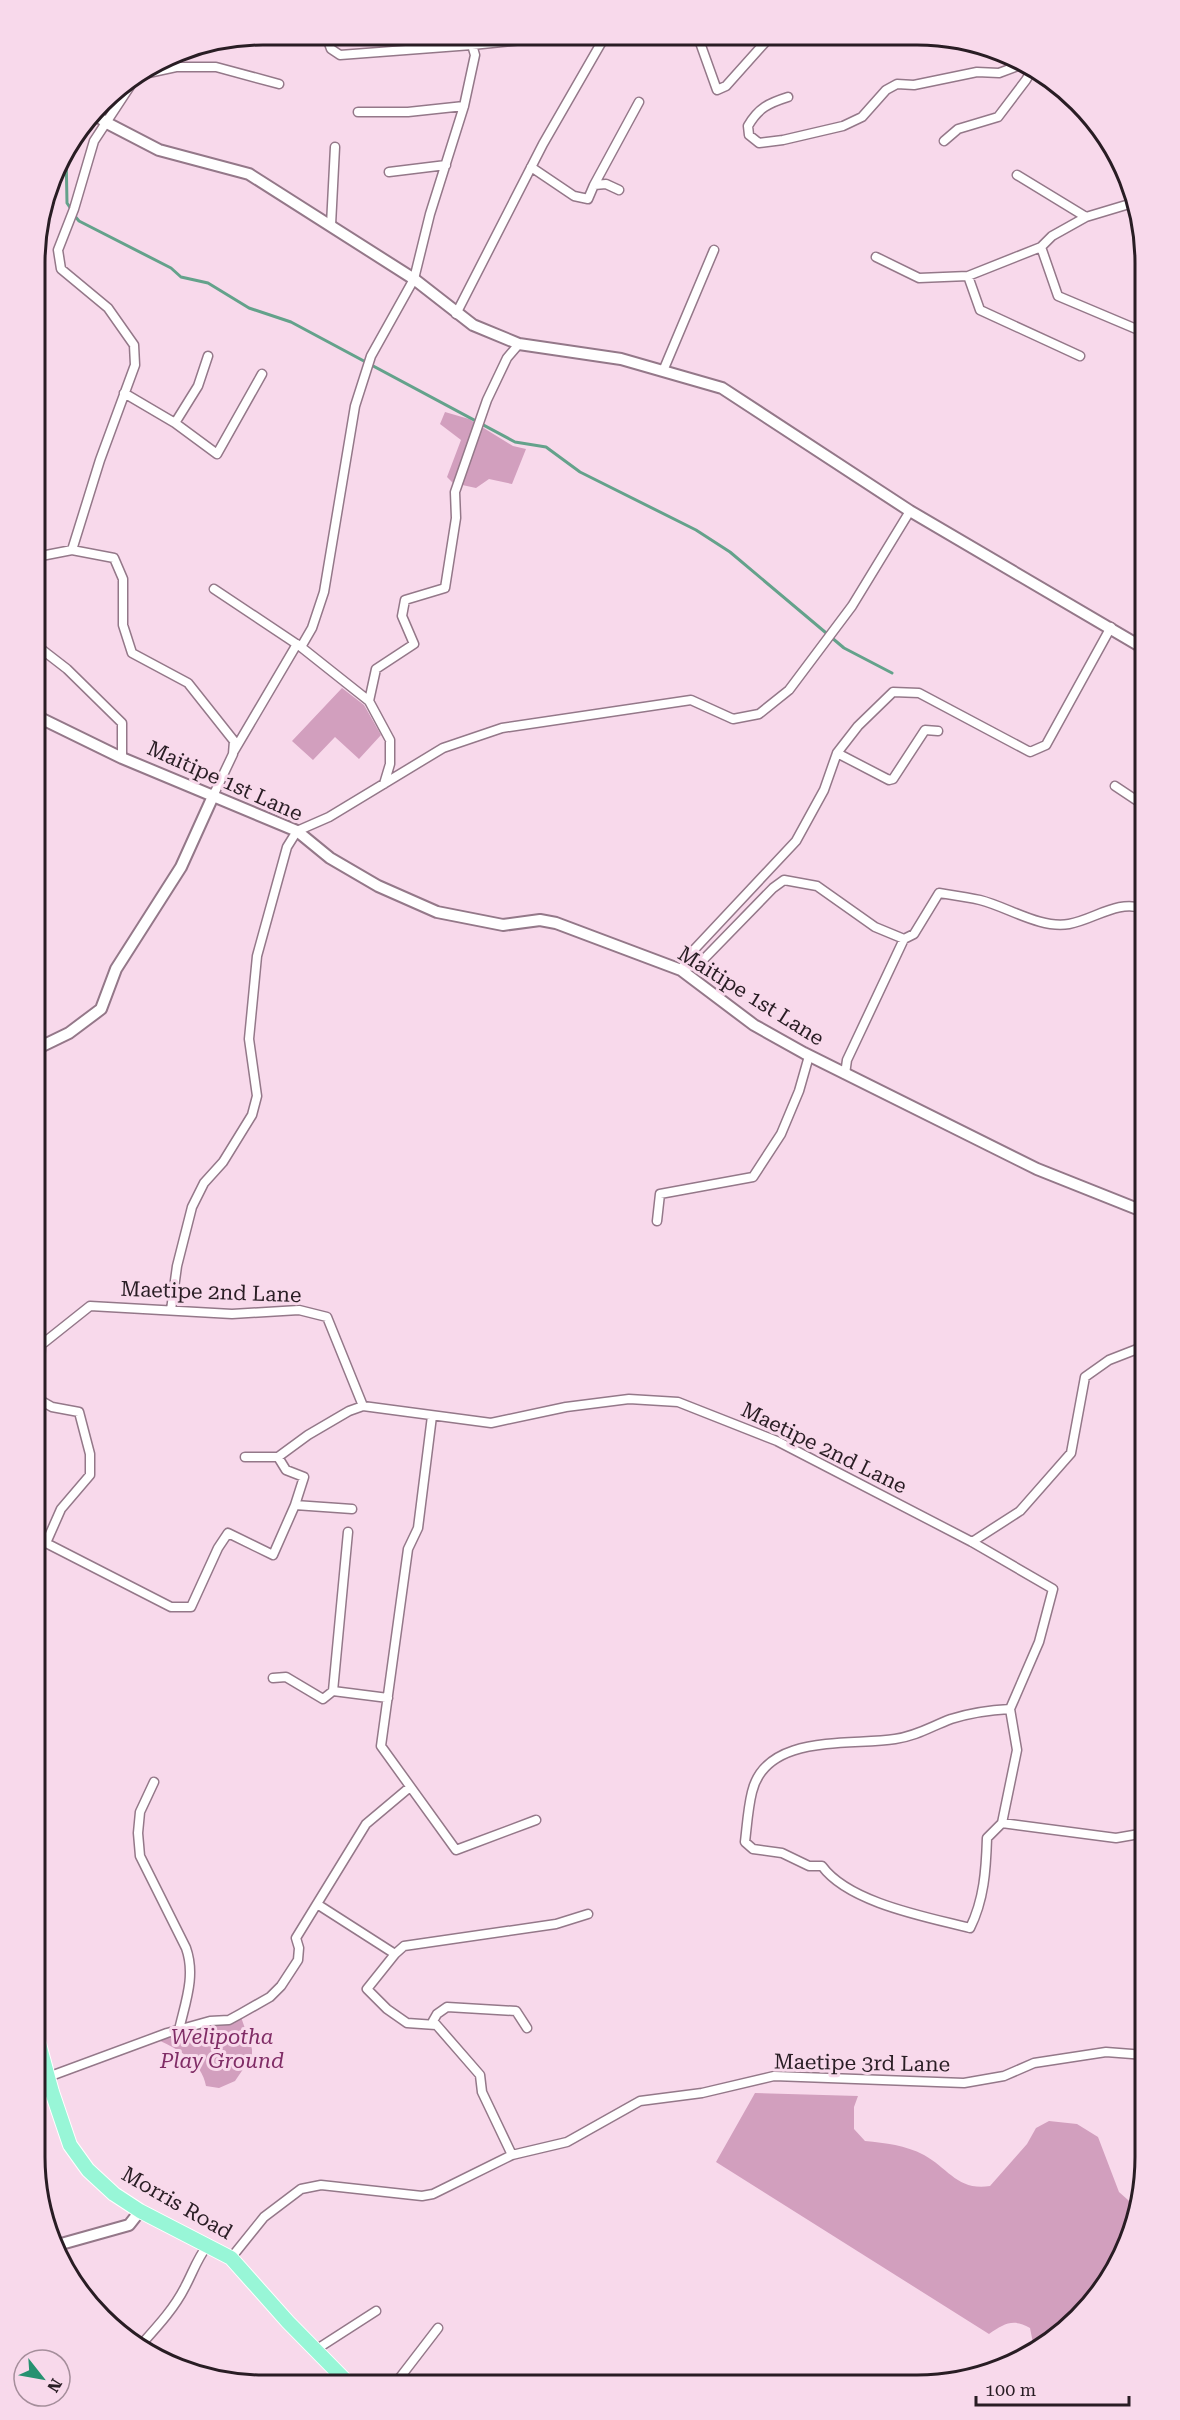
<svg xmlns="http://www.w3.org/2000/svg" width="1180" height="2420" font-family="'Roboto Serif',serif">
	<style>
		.green { fill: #d29fbe }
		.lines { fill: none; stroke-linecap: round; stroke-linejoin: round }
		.stream { stroke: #64a28b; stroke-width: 3 }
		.minor-casing { stroke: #947889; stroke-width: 11 }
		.tertiary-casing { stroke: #947889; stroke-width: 14 }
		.primary-casing { stroke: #fff; stroke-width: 16 }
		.minor { stroke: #fff; stroke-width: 8 }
		.tertiary { stroke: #fff; stroke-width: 10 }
		.primary { stroke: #98f6d7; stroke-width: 14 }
		.labels { text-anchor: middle; stroke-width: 6; stroke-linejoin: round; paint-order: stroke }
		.street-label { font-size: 21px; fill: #291d24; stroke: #f8d9eb }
		.park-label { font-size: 21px; font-style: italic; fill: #802d66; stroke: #f8d9eb }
		.rim { fill: none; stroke: #291d24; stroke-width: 3 }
	</style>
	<rect width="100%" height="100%" fill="#f8d9eb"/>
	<!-- green -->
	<path class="green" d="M 445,412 L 469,419 L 513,446 L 526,449 L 512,484 L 489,479 L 476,488 L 453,483 L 447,477 L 461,440 L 440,424 Z
		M 342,688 L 364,705 L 381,735 L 359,759 L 335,737 L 313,760 L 292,741 Z
		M 240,2014 L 252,2049 L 252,2056 L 235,2081 L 219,2088 L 206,2086 C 202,2061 176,2048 154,2038 Z
		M 755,2093 L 858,2096 L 854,2107 L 854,2129 L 865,2141 C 886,2143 905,2145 924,2155 C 949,2169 958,2191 990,2186 L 1027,2144 L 1036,2128 L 1049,2121 L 1077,2124 L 1098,2137 L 1119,2192 L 1137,2208 C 1134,2220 1133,2233 1128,2244 C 1113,2282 1068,2335 1032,2353 L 1033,2343 L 1030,2328 C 1013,2318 1004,2324 989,2334 L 716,2162 Z"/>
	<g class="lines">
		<!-- stream -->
		<path class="stream" d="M 66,151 L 67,203 L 71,209
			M 74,215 L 79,221 L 171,268 L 181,277 L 208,283 L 249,308 L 291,322 L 515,442 L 546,447 L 580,472 L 696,530 L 730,552 L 844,648 L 892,673"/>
		<defs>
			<path id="minor" d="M 326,35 L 331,49 L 340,55 L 472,45 L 551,37 L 622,37
				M 698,37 L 717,90 L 726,86 L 769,38
				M 139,75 L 176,67 L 216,67 L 279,84
				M 788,97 C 769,103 758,108 748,126 L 749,135 L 759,143 L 783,140 L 843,126 L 862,117 L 886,90 L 897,84 L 914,85 L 977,72 L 999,73 L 1026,63
				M 358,112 L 408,112 L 464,106
				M 944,141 L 958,129 L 998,117 L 1026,80 L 1033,68
				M 531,167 L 574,196 L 588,199 L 594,185 L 606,184 L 619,190
				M 389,172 L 446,165
				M 1017,175 L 1086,217
				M 594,185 L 639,102
				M 331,225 L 335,147
				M 1041,247 L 1058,296 L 1141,331
				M 876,257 L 919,278 L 968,276 L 1041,247 L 1052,236 L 1086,217 L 1136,202
				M 968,276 L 980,310 L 1080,356
				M 456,314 L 543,144 L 604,38
				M 663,371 L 714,250
				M 124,393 L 175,423 L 217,454 L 262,374
				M 175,423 L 198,386 L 208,356
				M 72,550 L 100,460 L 135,365 L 134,345 L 108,308 L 61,269 L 58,250 L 74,209 L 94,141 L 136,77
				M 36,557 L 72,550 L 114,558 L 123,579 L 123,625 L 132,653 L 188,683 L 234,741 L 233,754 L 214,794
				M 214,589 L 301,647 L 369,701 L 390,740 L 390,764 L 384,784
				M 36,645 L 67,669 L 122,723 L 122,758
				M 301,647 L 312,628 L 324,592 L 355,406 L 371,356 L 414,279 L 430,214 L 464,106 L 475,55 L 472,45
				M 369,701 L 376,669 L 414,644 L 402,616 L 405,600 L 445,588 L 456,518 L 455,492 L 487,400 L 507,358 L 519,344
				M 234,751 L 297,644
				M 837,753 L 889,780 L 893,779 L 925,730 L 938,731
				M 1115,786 L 1145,806
				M 681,970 L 690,954 L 796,841 L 824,790 L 837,753 L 858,726 L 893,692 L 919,693 L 1030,752 L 1046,745 L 1111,627
				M 681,970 L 701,962 L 773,888 L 784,880 L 817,886 L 875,927 L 904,939 L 914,934 L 939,893 C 952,895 967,897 980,900 C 1008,907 1040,929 1069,924 C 1096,919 1117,899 1145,909
				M 845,1074 L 847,1060 L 904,939
				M 657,1221 L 660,1194 L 753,1177 L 781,1134 L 799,1091 L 809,1056
				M 171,1310 L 177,1266 L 192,1207 L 204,1183 L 223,1162 L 252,1115 L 257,1096 L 249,1039 L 257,956 L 287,847 L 297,831 L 329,817 L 443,748 L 502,728 L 691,700 L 733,719 L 759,714 L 789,690 L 852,606 L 910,511
				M 35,1344 L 41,1345 L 90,1306 L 232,1314 L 299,1310 L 327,1317 L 363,1406 L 491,1423 L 566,1407 L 629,1399 L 678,1402 L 777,1441 L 972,1542 L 1053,1589 L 1039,1642 L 1010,1709 L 1017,1750 L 1002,1823 L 1116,1838 L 1145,1833
				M 41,1345 L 38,1399 L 52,1407 L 79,1412 L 90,1454 L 90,1475 L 61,1509 L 46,1543 L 171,1607 L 191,1607 L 218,1548 L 228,1533 L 273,1555 L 295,1505 L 352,1509
				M 432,1416 L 418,1528 L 408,1549 L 381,1746 L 456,1850 L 536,1820
				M 245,1457 L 278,1457 L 308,1435 L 349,1411 L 363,1406
				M 278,1457 L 286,1470 L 304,1477 L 295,1505
				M 348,1532 L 333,1691 L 388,1698
				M 972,1542 L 1020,1511 L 1071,1453 L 1085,1377 L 1109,1360 L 1145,1346
				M 273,1678 L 286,1677 L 323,1699 L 333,1691
				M 154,1782 L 140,1812 L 138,1833 L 140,1856 L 186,1948 C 196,1976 185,2003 179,2030
				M 1002,1823 L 987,1838 C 986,1870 984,1900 970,1928 C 927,1917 849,1903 822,1866 L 809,1866 L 782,1853 L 753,1849 L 745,1842 C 747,1825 748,1808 752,1792 C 766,1733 850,1746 895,1739 C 917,1736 932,1726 951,1719 C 970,1713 990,1710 1010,1709
				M 317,1904 L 395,1954 L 404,1946 L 556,1924 L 588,1914
				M 395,1954 L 367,1989 L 387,2009 L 407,2023 L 436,2025
				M 48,2077 L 167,2033 L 210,2021 L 229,2020 L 240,2014 L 270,1997 L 281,1986 L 298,1960 L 299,1948 L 296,1938 L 366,1824 L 410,1787
				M 512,2155 L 482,2092 L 480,2075 L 433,2021 L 437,2014 L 447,2007 L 516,2011 L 527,2028
				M 231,2258 L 264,2217 L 301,2189 L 321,2185 L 422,2196 L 433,2194 L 512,2155 L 567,2142 L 640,2101 L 702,2093 L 774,2076 L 964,2083 L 1004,2076 L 1034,2063 L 1106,2052 L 1145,2055
				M 139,2347 C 156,2328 174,2309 185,2287 C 193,2272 197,2259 207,2246
				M 317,2349 L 376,2311
				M 395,2384 L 438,2328"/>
			<path id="tertiary" d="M 95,113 L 105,122 L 159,150 L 249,174 L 414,279 L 473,325 L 519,344 L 621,359 L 722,388 L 910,511 L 1145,649
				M 36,716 L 122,758 L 297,831 L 330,858 L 378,886 L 437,912 L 503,925 L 540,920 L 556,923 L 681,970 L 754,1025 L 804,1053 L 1037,1169 L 1145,1212
				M 36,1049 L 69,1033 L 101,1009 L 116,969 L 181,867 L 214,794
				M 54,2246 L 129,2225 L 140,2211"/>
			<path id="primary" d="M 35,2029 L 52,2092 L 70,2145 L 88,2170 L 114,2194 L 140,2211 L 231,2258 L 288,2322 L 349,2384"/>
		</defs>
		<!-- minor casing -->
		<use href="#minor" class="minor-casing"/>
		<!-- tertiary casing -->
		<use href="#tertiary" class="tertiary-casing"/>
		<!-- primary casing -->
		<use href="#primary" class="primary-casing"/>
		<!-- minor -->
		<use href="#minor" class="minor"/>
		<!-- tertiary -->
		<use href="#tertiary" class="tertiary"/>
		<!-- primary -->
		<use href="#primary" class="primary"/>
	</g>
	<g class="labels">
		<!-- street labels -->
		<g class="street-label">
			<text transform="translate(225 781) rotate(24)" y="7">Maitipe 1st Lane</text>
			<text transform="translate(751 996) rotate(32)" y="7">Maitipe 1st Lane</text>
			<text transform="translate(211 1292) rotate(2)" y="7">Maetipe 2nd Lane</text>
			<text transform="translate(824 1448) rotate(26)" y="7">Maetipe 2nd Lane</text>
			<text transform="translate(862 2063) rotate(1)" y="7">Maetipe 3rd Lane</text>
			<text transform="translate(177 2203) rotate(30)" y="7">Morris Road</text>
		</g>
		<!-- park labels -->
		<g class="park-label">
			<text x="222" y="2044">Welipotha<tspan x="222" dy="24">Play Ground</tspan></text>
		</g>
	</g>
	<!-- crop -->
	<path d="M0 0H1180V2420H0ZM263 45H917A218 218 0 0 1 1135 263V2157A218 218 0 0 1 917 2375H263A218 218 0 0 1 45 2157V263A218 218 0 0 1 263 45Z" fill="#f8d9eb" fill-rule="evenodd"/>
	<path class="rim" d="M263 45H917A218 218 0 0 1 1135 263V2157A218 218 0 0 1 917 2375H263A218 218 0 0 1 45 2157V263A218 218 0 0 1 263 45Z"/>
	<!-- north arrow -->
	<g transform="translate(42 2378) rotate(121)"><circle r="28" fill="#f8d9eb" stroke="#a58e9b" stroke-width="1.5"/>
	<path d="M0-4.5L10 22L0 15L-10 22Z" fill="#269170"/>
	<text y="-9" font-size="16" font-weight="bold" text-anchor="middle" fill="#291d24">N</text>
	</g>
	<!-- scale -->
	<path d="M976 2396v9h153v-9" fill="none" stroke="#291d24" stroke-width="3"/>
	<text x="985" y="2396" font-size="18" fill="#291d24" stroke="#f8d9eb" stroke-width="4.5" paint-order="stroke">100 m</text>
</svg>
